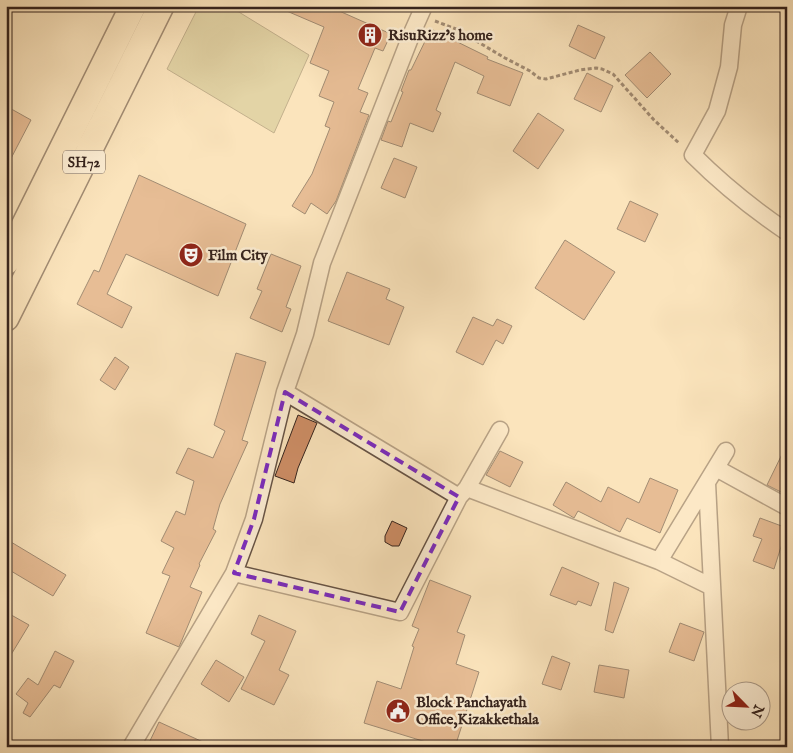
<svg xmlns="http://www.w3.org/2000/svg" width="793" height="753" font-family="'IM FELL English',serif">
	<style>
		.green { fill: #c6c28c; stroke: #7e7254 }
		.building { fill: #ce8e66; stroke: #35231d }
		.lines { fill: none; stroke-linecap: round; stroke-linejoin: round }
		.street-casing { stroke: #665345; stroke-width: 19 }
		.primary-casing { stroke: #35231d; stroke-width: 28 }
		.path { stroke: #35231d; stroke-width: 3; stroke-dasharray: 4 2.5; stroke-linecap: butt }
		.street { stroke: #fcedd3; stroke-width: 16 }
		.primary { stroke: #fbe4bc; stroke-width: 25 }
		.marked { fill: none; stroke: #7b2cbf; stroke-width: 4; stroke-dasharray: 10 6; stroke-linejoin: round }
		.labels { text-anchor: middle; stroke-width: 5; stroke-linejoin: round; paint-order: stroke }
		.shield { fill: #fcedd3; stroke: #716054; stroke-width: 1 }
		.shield-label { font-size: 14px; font-weight: bold; fill: #35231d }
		.poi-label { font-size: 15px; font-weight: bold; fill: #35231d; stroke: #fcedd3; text-anchor: start }
	</style>
	<rect width="100%" height="100%" fill="#fbe4bc"/>
	<filter id="stains"><feTurbulence type="fractalNoise" baseFrequency=".004" numOctaves="4"/><feColorMatrix values="0 0 0 0 .2 0 0 0 0 .09 0 0 0 0 .02 0 0 0 .5 -.17"/></filter>
	<radialGradient id="worn" r=".72"><stop offset=".6" stop-color="#630" stop-opacity="0"/><stop offset="1" stop-color="#630" stop-opacity=".3"/></radialGradient>
	<!-- green -->
	<path class="green" d="M 199,6 L 229,6 L 309,55 L 274,133 L 167,69 Z"/>
	<!-- building -->
	<path class="building" d="M 275,6 L 328,6 L 391,34 L 383,51 L 375,48 L 358,89 L 368,93 L 360,112 L 369,115 L 336,201 L 327,214 L 311,203 L 305,214 L 292,206 L 312,174 L 330,128 L 325,126 L 334,102 L 319,96 L 329,71 L 310,63 L 324,27 Z
		M 578,25 L 605,37 L 595,59 L 569,46 Z
		M 431,29 L 488,57 L 487,59 L 523,73 L 510,106 L 477,93 L 484,76 L 455,62 L 436,110 L 441,113 L 433,132 L 410,123 L 402,147 L 381,140 L 388,121 L 391,122 L 403,92 L 401,91 L 409,70 L 411,70 Z
		M 650,52 L 671,74 L 647,98 L 625,75 Z
		M 587,73 L 613,86 L 601,112 L 574,99 Z
		M 6,106 L 31,120 L 6,168 Z
		M 538,113 L 564,130 L 538,169 L 513,151 Z
		M 394,158 L 417,167 L 405,198 L 381,188 Z
		M 139,175 L 246,224 L 218,296 L 126,254 L 107,294 L 132,307 L 122,328 L 77,304 L 94,270 L 99,272 Z
		M 630,201 L 658,214 L 645,242 L 617,229 Z
		M 565,240 L 615,272 L 584,320 L 535,288 Z
		M 271,254 L 301,266 L 286,307 L 291,309 L 282,332 L 250,318 L 262,291 L 257,289 Z
		M 347,272 L 390,289 L 386,299 L 404,307 L 389,345 L 328,321 Z
		M 473,317 L 493,326 L 497,319 L 512,326 L 503,344 L 496,340 L 483,365 L 456,352 Z
		M 236,353 L 266,362 L 242,440 L 248,442 L 220,504 L 213,529 L 216,531 L 199,564 L 200,565 L 190,587 L 202,592 L 179,647 L 146,633 L 170,576 L 162,573 L 174,548 L 161,541 L 176,511 L 185,515 L 194,481 L 176,473 L 188,448 L 213,458 L 225,431 L 214,425 Z
		M 115,357 L 129,367 L 115,390 L 100,380 Z
		M 298,415 L 317,423 L 298,468 L 294,483 L 275,476 Z
		M 787,444 L 787,495 L 767,485 Z
		M 500,451 L 523,462 L 510,487 L 486,475 Z
		M 650,478 L 678,490 L 660,533 L 627,518 L 620,532 L 578,511 L 574,518 L 553,505 L 566,482 L 601,502 L 608,487 L 639,503 Z
		M 760,518 L 787,528 L 774,569 L 753,561 L 762,539 L 753,536 Z
		M 392,521 L 407,528 L 399,546 L 392,546 L 385,542 L 385,536 Z
		M 6,539 L 66,575 L 53,596 L 6,568 Z
		M 562,567 L 599,583 L 591,606 L 578,601 L 576,605 L 550,595 Z
		M 430,580 L 471,596 L 457,632 L 465,635 L 456,664 L 479,672 L 455,747 L 424,747 L 426,742 L 364,723 L 377,681 L 401,689 L 414,647 L 412,646 L 419,629 L 412,626 Z
		M 614,582 L 629,588 L 613,633 L 605,630 Z
		M 6,612 L 29,625 L 6,663 Z
		M 259,615 L 296,631 L 279,670 L 289,675 L 274,705 L 241,689 L 265,641 L 251,634 Z
		M 680,623 L 704,632 L 694,661 L 669,652 Z
		M 55,651 L 74,661 L 60,688 L 54,685 L 30,717 L 23,713 L 28,703 L 16,694 L 28,678 L 38,685 Z
		M 552,656 L 570,663 L 561,690 L 542,684 Z
		M 216,660 L 244,677 L 229,702 L 201,684 Z
		M 599,665 L 629,670 L 624,698 L 594,692 Z
		M 159,722 L 214,747 L 147,747 Z"/>
	<g class="lines">
		<defs>
			<path id="street" d="M 739,6 L 733,25 L 729,67 L 717,111 L 693,155 C 722,184 753,209 787,232
				M 285,392 L 459,497
				M 716,468 L 787,507
				M 707,483 L 720,747
				M 467,488 L 659,561 L 726,451
				M 659,561 L 712,587
				M 234,573 L 400,612 L 459,497 L 467,488 L 500,430
				M 131,747 L 234,573 L 254,519 L 285,392 L 305,334 L 322,263 L 412,33 L 424,6"/>
			<path id="primary" d="M 6,262 L 133,6
				M 6,318 L 161,6"/>
		</defs>
		<!-- street casing -->
		<use href="#street" class="street-casing"/>
		<!-- primary casing -->
		<use href="#primary" class="primary-casing"/>
		<!-- path -->
		<path class="path" d="M 396,6 L 403,9
			M 435,21 L 456,29 L 505,58 L 530,71 L 539,78 L 546,79 L 580,70 L 596,68 L 602,69 L 613,74 L 654,120 L 679,143"/>
		<!-- street -->
		<use href="#street" class="street"/>
		<!-- primary -->
		<use href="#primary" class="primary"/>
	</g>
	<!-- marked area -->
	<path d="M0 0H793V753H0ZM 285,392 L 459,497 L 400,612 L 234,573 L 254,519 Z" fill="#fbe4bc" fill-opacity=".55" fill-rule="evenodd"/>
	<path class="marked" d="M 285,392 L 459,497 L 400,612 L 234,573 L 254,519 Z"/>
	<!-- icons -->
	<defs>
		<symbol id="building-disc" viewBox="-11 -11 22 22"><circle r="9.5" fill="#8f2418" stroke="#fcedd3"/><path d="M-4-6H4V6H1V3H-1V6H-4ZM-2.5-4.3h1.7v1.8h-1.7ZM.8-4.3h1.7v1.8H.8ZM-2.5-1h1.7V.8h-1.7ZM.8-1h1.7V.8H.8Z" fill="#fff"/></symbol>
		<symbol id="theatre-disc" viewBox="-11 -11 22 22"><circle r="9.5" fill="#8f2418" stroke="#fcedd3"/><path d="M-5-5.5Q0-4 5-5.5V0Q5 5 0 6Q-5 5-5 0ZM-3.3-2.5H-1v1.5H-3.3ZM1-2.5H3.3v1.5H1ZM-2.8 1Q0 5.5 2.8 1Z" fill="#fff"/></symbol>
		<symbol id="civic-disc" viewBox="-11 -11 22 22"><circle r="9.5" fill="#8f2418" stroke="#fcedd3"/><path d="M-.6-6.5H3V-4.5H.6V-3L4-1V1h2V6H-6V1h2V-1L-.6-3ZM-1.2 2.5V6h2.4V2.5Z" fill="#fff"/></symbol>
	</defs>
	<g fill-rule="evenodd">
		<use href="#building-disc" x="356" y="21" width="28" height="28"/>
		<use href="#theatre-disc" x="177" y="241" width="28" height="28"/>
		<use href="#civic-disc" x="384" y="697" width="28" height="28"/>
	</g>
	<g class="labels">
		<!-- shield labels -->
		<rect class="shield" x="63" y="150.5" width="42" height="23" rx="4"/>
		<g class="shield-label">
			<text x="84" y="167">SH72</text>
		</g>
		<!-- poi labels -->
		<g class="poi-label">
			<text x="388" y="40">RisuRizz's home</text>
			<text x="208" y="260">Film City</text>
			<text x="416" y="707">Block Panchayath<tspan x="416" dy="17">Office,Kizakkethala</tspan></text>
		</g>
	</g>
	<!-- margin -->
	<rect width="793" height="753" fill="none" stroke="#fbe4bc" stroke-width="25"/>
	<rect x="8" y="8" width="778" height="738" fill="none" stroke="#35231d" stroke-width="2.5"/>
	<rect x="12" y="12" width="768" height="728" fill="none" stroke="#35231d"/>
	<!-- north arrow -->
	<g transform="translate(746 706) rotate(114)"><circle r="24" fill="#fcedd3" stroke="#ac9c8a"/>
	<path d="M0-4L9 19L0 12L-9 19Z" fill="#8f2418"/>
	<text y="-8" font-size="14" font-weight="bold" text-anchor="middle" fill="#35231d">N</text>
	</g>
	<rect width="100%" height="100%" filter="url(#stains)"/>
	<rect width="100%" height="100%" fill="url(#worn)"/>
</svg>
